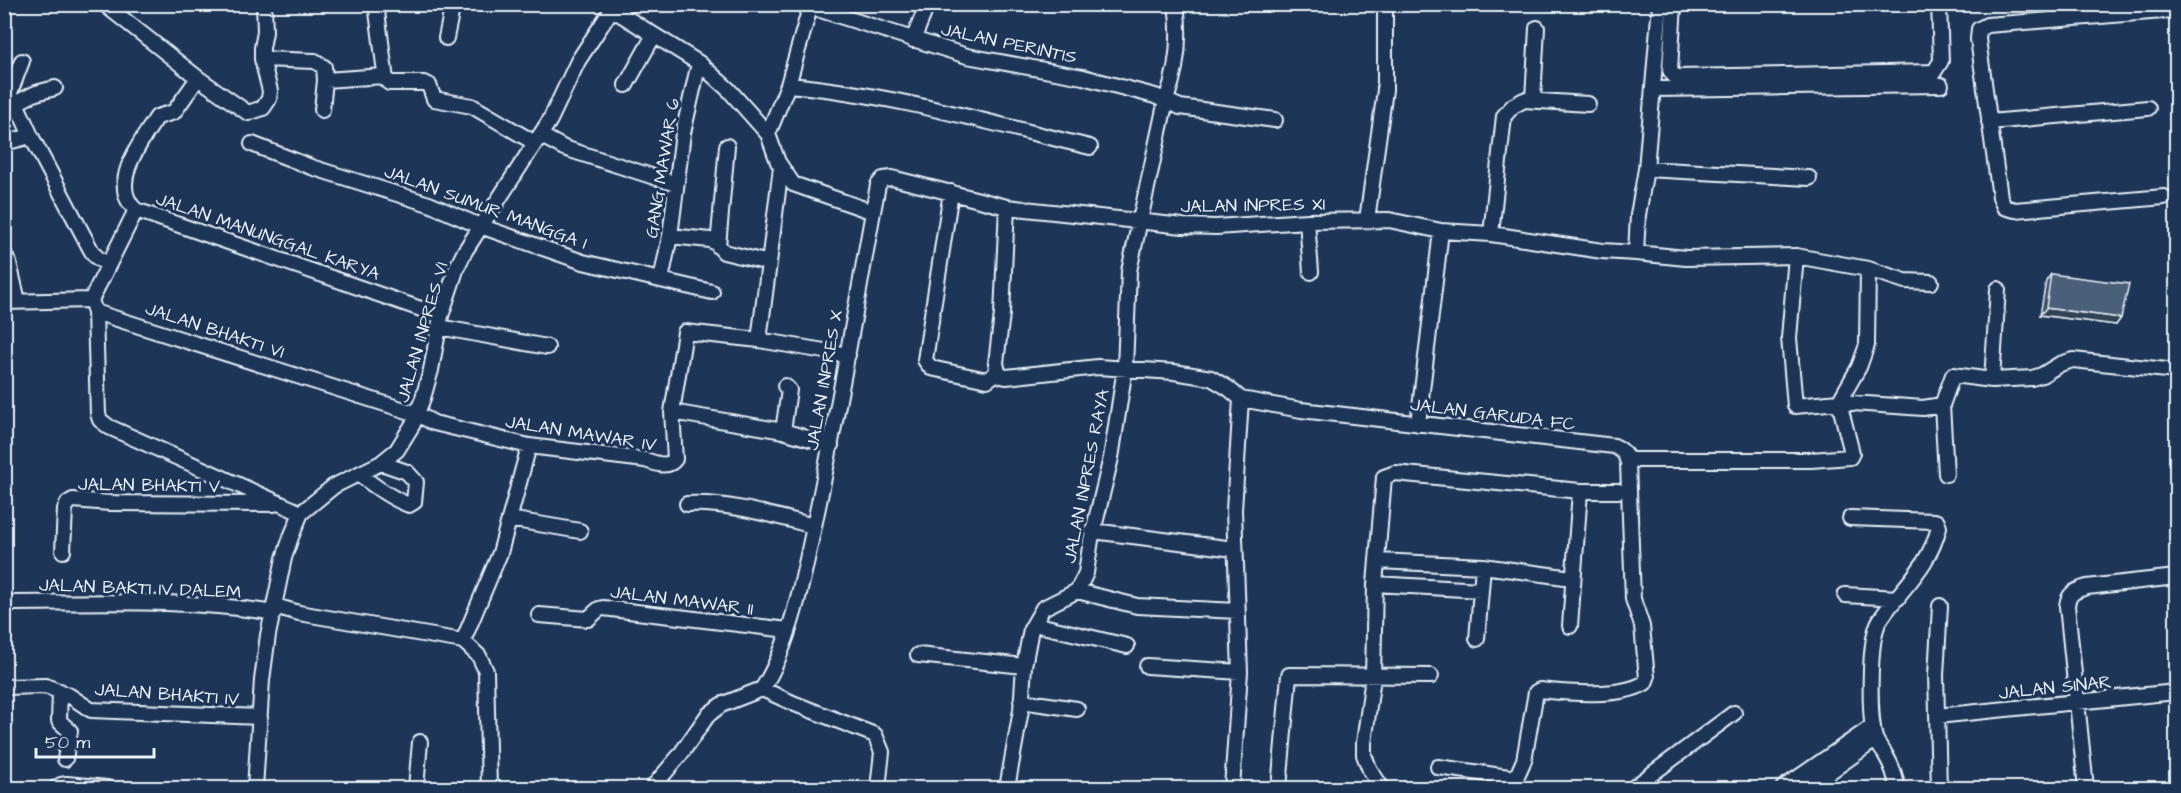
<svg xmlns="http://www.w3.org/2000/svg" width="2181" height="793" font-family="'Architects Daughter',sans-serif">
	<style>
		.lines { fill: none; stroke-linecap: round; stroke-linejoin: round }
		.minor-casing { stroke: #e8f1f8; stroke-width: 18 }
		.minor { stroke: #1d3557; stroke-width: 14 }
		.wall { fill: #3f5169; stroke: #e8f1f8; stroke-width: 1.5 }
		.shaded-wall { fill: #334255; stroke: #e8f1f8; stroke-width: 1.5 }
		.building { fill: #495e7a; stroke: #e8f1f8; stroke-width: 1.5 }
		.labels { text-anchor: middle; stroke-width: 6; stroke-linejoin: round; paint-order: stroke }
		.street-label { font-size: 18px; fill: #e8f1f8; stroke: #1d3557 }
	</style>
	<rect width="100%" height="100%" fill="#1d3557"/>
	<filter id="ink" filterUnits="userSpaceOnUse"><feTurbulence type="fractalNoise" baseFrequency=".0167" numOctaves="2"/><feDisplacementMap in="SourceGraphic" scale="12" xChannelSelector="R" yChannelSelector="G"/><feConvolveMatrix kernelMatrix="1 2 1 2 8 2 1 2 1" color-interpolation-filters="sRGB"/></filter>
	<g filter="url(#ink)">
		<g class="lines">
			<defs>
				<path id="minor" d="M 104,4 L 198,78 L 248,113 L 263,108 L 269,99 L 270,91 L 262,59 L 262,48 L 265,32 L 264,4
					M 376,4 L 386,80 L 389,83 L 424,83 L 429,85 L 434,99 L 472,106 L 535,143
					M 609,4 L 612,9 L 699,63 L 729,90 L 768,134 L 778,162 L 793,184 L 873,212
					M 1674,4 L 1670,70 L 1674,76 L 1679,77 L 1934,72 L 1941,61 L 1939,4
					M 811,7 L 967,56 L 1083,77 L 1155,96 L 1180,107 L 1275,120
					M 446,38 L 453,4
					M 913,40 L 924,13 L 926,4
					M 262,59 L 315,61 L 324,67 L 325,80 L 384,76
					M 198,78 L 174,112 L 157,117 C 142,140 107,185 136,210 L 441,316
					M 626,85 L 654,35
					M 788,85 C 891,94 990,123 1090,147
					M 1654,89 L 1941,85
					M 1533,99 L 1537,28
					M 4,106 L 16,103 L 8,98 L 22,61
					M 322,110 L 325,80
					M 1989,122 L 2148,108
					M 768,134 L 788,85 L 811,4
					M 540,135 L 564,148 L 676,184
					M 31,136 L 16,103 L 36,93 L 55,88
					M 4,143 L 31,136 L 91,250 C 96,258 100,261 109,263
					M 252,144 L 311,167 L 429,204 L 480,226 L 583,262 L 712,292
					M 1646,169 L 1809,178
					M 951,192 L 925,360 L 931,368 L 987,380 L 998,372
					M 2164,197 L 2015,210 L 2004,207 L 2000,197 L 1978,39 L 1979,29 L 1987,25 L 2176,10
					M 1367,220 L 1385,90 L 1385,4
					M 1307,221 L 1311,272
					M 1491,234 L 1504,116 L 1513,106 L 1524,100 L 1588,104
					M 670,236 L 710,240 L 716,243 L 724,252 L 769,263 L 759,340
					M 718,246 L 727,146
					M 1636,253 L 1686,258 L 1796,256 L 1868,269 L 1905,281 L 1931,282
					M 4,254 L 9,263 L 18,301
					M 1796,256 L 1789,338 L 1795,406 L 1839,402 L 1923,408 L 1942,405
					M 769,263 L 781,167
					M 661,280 L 670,236 L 683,133 L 699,63
					M 91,300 L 95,312 L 417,414 L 434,423 L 529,446 L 645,460 C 655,463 668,469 675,459 L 672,412 L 685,332 L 759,340 L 848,355
					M 91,300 L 136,210
					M 4,302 L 91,300
					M 95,312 L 98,414 L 100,420 L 109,427 L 301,513
					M 439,327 L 547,347
					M 998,372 L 1002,376 L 1006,377 L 1098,367 L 1174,372 L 1211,378 L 1228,388 L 1241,399 L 1301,410 L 1614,446 C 1623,450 1626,454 1628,463 L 1633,599 L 1642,626 L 1647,678 L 1645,683 C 1620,698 1568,693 1540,690 L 1536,692 L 1524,760 L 1516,778 L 1438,767
					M 998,372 L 996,363 L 1002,314 L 1007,207
					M 1992,380 L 1998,289
					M 672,412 L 783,431 L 831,445
					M 1418,424 L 1441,231
					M 783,431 L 789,390 L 785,386
					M 1627,460 L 1811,460 L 1850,457 L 1852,453 L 1839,402 L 1859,367 L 1867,345 L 1868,269
					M 359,474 C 374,486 390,498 409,505 L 414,502 L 416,482 L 407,472 L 381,463
					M 1946,474 L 1942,405 L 1953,375 L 1992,380 L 2032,378 L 2042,375 L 2060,364 L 2073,360 L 2176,371
					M 1580,491 L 1618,491
					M 687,504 C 728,502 775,516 814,526
					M 1850,518 L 1934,521 L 1937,522 L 1939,527 C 1929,568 1901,588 1880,620 C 1868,638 1869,717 1875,738 C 1877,744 1882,749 1885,754 C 1891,764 1896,776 1897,788
					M 509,519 L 580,531
					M 1093,531 L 1234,549
					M 63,551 L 65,509 L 68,503 L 73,500 L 110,503 L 274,504
					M 1378,561 L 1483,566 L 1572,578
					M 1375,584 L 1481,590
					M 1077,591 L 1137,606 L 1237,611
					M 1845,595 L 1898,598
					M 4,603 C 94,603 185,598 274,613
					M 275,606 L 299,613 L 463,641 L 479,656 L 486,671 L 489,788
					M 539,615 L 588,619 L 599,609 L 603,608 L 788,630
					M 1034,624 L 1127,646
					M 1477,639 L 1483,566
					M 463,641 L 500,553 L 529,446
					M 918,655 L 1024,666
					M 1147,666 L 1240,672
					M 4,687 L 46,686 L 70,696 L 91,710 L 260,717
					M 762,689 L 795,704 L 875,735 L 882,752 L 878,788
					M 60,691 L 59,721 L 70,731 L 65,759
					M 1021,701 L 1077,709
					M 1937,716 L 2176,692
					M 56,788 L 61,785 L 67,784 L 107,788
					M 255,788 L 262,680 L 268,635 L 284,558 L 291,537 L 301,513 L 334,486 L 381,463 L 397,450 L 413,424 L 423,398 L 431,370 L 441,316 L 457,267 L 465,251 L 550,120 L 578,61 L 612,9
					M 416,788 L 420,742
					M 652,788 L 680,755 L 708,715 L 721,705 L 762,689 C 792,644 806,564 817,512 C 838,412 855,312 873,212 L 878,185 L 883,179 L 892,178 L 1007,207 L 1183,226 L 1216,227 L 1307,221 L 1389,220 L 1441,231 L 1491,234 L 1602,251 L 1636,253 L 1638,215 L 1646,169 L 1660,4
					M 1007,788 L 1021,710 L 1024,666 L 1031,629 L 1043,608 L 1077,591 L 1086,573 L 1091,540 L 1111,458 L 1125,368 L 1129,271 L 1166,100 C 1178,68 1181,38 1176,4
					M 1232,788 L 1240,672 L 1234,510 L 1241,399
					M 1279,788 L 1289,675 L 1431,676
					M 1382,788 L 1370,770 L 1364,755 L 1364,743 L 1373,677 L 1375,584 L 1384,477 L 1395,473 L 1580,491 L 1570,626
					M 1633,788 L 1734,713
					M 1783,788 L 1873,726
					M 1807,788 L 1875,740
					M 1939,788 L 1936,675 L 1940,606
					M 2086,788 L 2067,606 C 2068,593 2076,590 2087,587 L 2176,577"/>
			</defs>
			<!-- minor casing -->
			<use href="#minor" class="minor-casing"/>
			<!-- minor -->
			<use href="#minor" class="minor"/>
		</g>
		<!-- wall -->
		<path class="wall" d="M 2051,274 L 2121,318 L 2116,325 L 2040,315 L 2046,281 Z"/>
		<!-- shaded-wall -->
		<path class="shaded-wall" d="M 2046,308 L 2121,318 L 2116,325 L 2040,315 Z"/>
		<!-- building -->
		<path class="building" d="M 2051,274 L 2129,284 L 2121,318 L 2046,308 Z"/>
	</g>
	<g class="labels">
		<!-- street labels -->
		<g class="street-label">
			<text transform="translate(1009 43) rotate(12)" y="6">JALAN PERINTIS</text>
			<text transform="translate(662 168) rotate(-81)" y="6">GANG MAWAR 6</text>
			<text transform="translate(1253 205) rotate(-1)" y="6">JALAN INPRES XI</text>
			<text transform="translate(486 207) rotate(20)" y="6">JALAN SUMUR MANGGA I</text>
			<text transform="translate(268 236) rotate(19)" y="6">JALAN MANUNGGAL KARYA</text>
			<text transform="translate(215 330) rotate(18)" y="6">JALAN BHAKTI VI</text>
			<text transform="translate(422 332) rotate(-74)" y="6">JALAN INPRES VI</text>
			<text transform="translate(824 380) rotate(-80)" y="6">JALAN INPRES X</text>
			<text transform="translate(1493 414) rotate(7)" y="6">JALAN GARUDA FC</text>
			<text transform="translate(581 433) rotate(9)" y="6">JALAN MAWAR IV</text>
			<text transform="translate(1086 476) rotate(-79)" y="6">JALAN INPRES RAYA</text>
			<text transform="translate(149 485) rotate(1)" y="6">JALAN BHAKTI V</text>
			<text transform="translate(140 588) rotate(2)" y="6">JALAN BAKTI IV DALEM</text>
			<text transform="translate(682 600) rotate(7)" y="6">JALAN MAWAR II</text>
			<text transform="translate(2055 687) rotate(-6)" y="6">JALAN SINAR</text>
			<text transform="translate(167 694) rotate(4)" y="6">JALAN BHAKTI IV</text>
		</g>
	</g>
	<!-- margin -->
	<rect width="2181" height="793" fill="none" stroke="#1d3557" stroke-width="24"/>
	<rect x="12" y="12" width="2157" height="769" fill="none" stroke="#e8f1f8" stroke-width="2" filter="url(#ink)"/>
	<!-- scale -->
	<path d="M36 748v9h118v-9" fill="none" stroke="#e8f1f8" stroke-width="3"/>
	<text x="45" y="748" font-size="18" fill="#e8f1f8" stroke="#1d3557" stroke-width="4.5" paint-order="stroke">50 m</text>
</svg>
